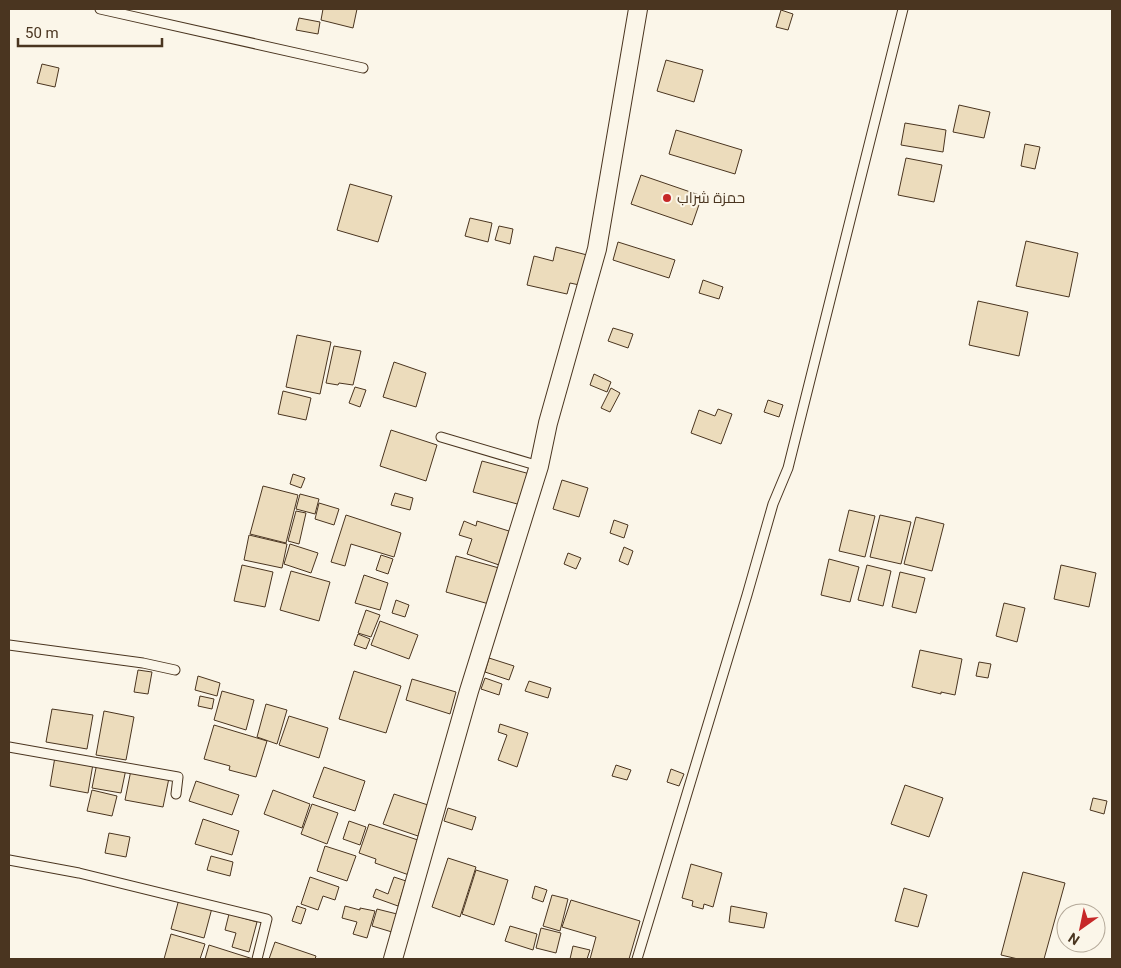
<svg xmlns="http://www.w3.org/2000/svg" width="1121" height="968" font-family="Roboto,Cairo,sans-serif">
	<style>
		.building { fill: #ecdcbc; stroke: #4a3520 }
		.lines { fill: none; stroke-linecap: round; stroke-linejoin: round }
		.lane-casing { stroke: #4a3520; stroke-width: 11 }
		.street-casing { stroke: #4a3520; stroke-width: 20 }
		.lane { stroke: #fbf6e9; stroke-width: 9 }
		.street { stroke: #fbf6e9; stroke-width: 18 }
		.poi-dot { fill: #c62828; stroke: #fbf6e9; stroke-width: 2 }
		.labels { text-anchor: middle; stroke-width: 4; stroke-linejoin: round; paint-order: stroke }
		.poi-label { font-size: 15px; fill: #4a3520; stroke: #fbf6e9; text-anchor: start }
	</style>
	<rect width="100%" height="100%" fill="#fbf6e9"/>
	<!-- building -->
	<path class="building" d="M 323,9 L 357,9 L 353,28 L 321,20 Z
		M 781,10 L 793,14 L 788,30 L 776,27 Z
		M 299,18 L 320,22 L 318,34 L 296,30 Z
		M 666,60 L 703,70 L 694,102 L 657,91 Z
		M 42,64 L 59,68 L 55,87 L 37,83 Z
		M 959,105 L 990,112 L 984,138 L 953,132 Z
		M 905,123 L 946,130 L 943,152 L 901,145 Z
		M 676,130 L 742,150 L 735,174 L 669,154 Z
		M 1025,144 L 1040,147 L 1035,169 L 1021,166 Z
		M 906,158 L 942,165 L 934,202 L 898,195 Z
		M 641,175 L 702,196 L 692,225 L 631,204 Z
		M 350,184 L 392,196 L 378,242 L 337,230 Z
		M 470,218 L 492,223 L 488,242 L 465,236 Z
		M 499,226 L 513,229 L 510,244 L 495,240 Z
		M 1026,241 L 1078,253 L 1069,297 L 1016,286 Z
		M 618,242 L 675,260 L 669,278 L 613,260 Z
		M 556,247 L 591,256 L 584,286 L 570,283 L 567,294 L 527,285 L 534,256 L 553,261 Z
		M 703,280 L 723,287 L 719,299 L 699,293 Z
		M 978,301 L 1028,312 L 1019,356 L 969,345 Z
		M 613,328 L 633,334 L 628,348 L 608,341 Z
		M 297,335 L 331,342 L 320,394 L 286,387 Z
		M 334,346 L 361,351 L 353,385 L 339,383 L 338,385 L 326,383 Z
		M 394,362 L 426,373 L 416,407 L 383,397 Z
		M 594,374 L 611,382 L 607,392 L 590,385 Z
		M 355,387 L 366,390 L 360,407 L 349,403 Z
		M 611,388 L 620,393 L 610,412 L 601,408 Z
		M 283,391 L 311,398 L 306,420 L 278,414 Z
		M 768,400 L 783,405 L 779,417 L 764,412 Z
		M 718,409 L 732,414 L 721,444 L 691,433 L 699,410 L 715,416 Z
		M 391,430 L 437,445 L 426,481 L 380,466 Z
		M 482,461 L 530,474 L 521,505 L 473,492 Z
		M 293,474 L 305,478 L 301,488 L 290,484 Z
		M 562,480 L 588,488 L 579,517 L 553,509 Z
		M 263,486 L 298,495 L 286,543 L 250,534 Z
		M 395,493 L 413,498 L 410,510 L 391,505 Z
		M 300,494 L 319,499 L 315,514 L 296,509 Z
		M 319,503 L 339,509 L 334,525 L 315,519 Z
		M 849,510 L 875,516 L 865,557 L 839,551 Z
		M 296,511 L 306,513 L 299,544 L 288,541 Z
		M 346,515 L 401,533 L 394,557 L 351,544 L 345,566 L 331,562 Z
		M 880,515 L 911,522 L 901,564 L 870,557 Z
		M 916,517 L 944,524 L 932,571 L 904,564 Z
		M 614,520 L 628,525 L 624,538 L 610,533 Z
		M 464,521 L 476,526 L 477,521 L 512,532 L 502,566 L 467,554 L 472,539 L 459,535 Z
		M 249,535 L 287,544 L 282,568 L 244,560 Z
		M 290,544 L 318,553 L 311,573 L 284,564 Z
		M 624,547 L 633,551 L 628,565 L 619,561 Z
		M 568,553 L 581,558 L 576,569 L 564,564 Z
		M 381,555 L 393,559 L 388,574 L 376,570 Z
		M 456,556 L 499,568 L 489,604 L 446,592 Z
		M 829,559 L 859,567 L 850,602 L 821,595 Z
		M 242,565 L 273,572 L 265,607 L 234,601 Z
		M 867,565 L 891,571 L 883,606 L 858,600 Z
		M 1061,565 L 1096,573 L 1089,607 L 1054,599 Z
		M 291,571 L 330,582 L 319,621 L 280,610 Z
		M 900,572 L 925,578 L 916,613 L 892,607 Z
		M 364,575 L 388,583 L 380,610 L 355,603 Z
		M 396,600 L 409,605 L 405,617 L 392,613 Z
		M 1004,603 L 1025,608 L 1017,642 L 996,636 Z
		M 366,610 L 380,615 L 371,637 L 358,633 Z
		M 380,621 L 418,635 L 409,659 L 371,645 Z
		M 358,634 L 370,639 L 366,649 L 354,645 Z
		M 920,650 L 962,659 L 955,695 L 941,692 L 941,694 L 912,687 Z
		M 489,658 L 514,666 L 509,680 L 485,672 Z
		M 979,662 L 991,664 L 988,678 L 976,676 Z
		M 138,670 L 152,672 L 148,694 L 134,692 Z
		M 354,671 L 401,686 L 386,733 L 339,719 Z
		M 198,676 L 220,683 L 217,696 L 195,690 Z
		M 485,678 L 502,684 L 499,695 L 481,689 Z
		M 412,679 L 456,692 L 450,714 L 406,700 Z
		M 529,681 L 551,688 L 548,698 L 525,691 Z
		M 222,691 L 254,700 L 246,730 L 214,720 Z
		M 200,696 L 214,699 L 212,709 L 198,706 Z
		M 266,704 L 287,710 L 277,744 L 257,737 Z
		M 52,709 L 93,715 L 87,749 L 46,742 Z
		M 104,711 L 134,717 L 126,760 L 96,755 Z
		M 289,716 L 328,728 L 319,758 L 279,745 Z
		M 500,724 L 528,733 L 517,767 L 498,760 L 507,735 L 498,732 Z
		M 214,725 L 267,741 L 256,777 L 229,770 L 230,766 L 204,759 Z
		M 55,757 L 93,764 L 88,793 L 50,786 Z
		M 97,763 L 126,769 L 121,793 L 92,788 Z
		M 616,765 L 631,770 L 627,780 L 612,776 Z
		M 324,767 L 365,781 L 355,811 L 313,797 Z
		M 671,769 L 684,774 L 679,786 L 667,782 Z
		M 131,770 L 169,778 L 163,807 L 125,800 Z
		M 196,781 L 239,795 L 232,815 L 189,801 Z
		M 905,785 L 943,798 L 929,837 L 891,824 Z
		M 92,790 L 117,796 L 112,816 L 87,811 Z
		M 273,790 L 310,804 L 302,828 L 264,814 Z
		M 394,794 L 428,805 L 418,836 L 383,824 Z
		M 1093,798 L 1107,801 L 1104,814 L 1090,810 Z
		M 312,804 L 338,813 L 327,844 L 301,834 Z
		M 448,808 L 476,817 L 472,830 L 444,821 Z
		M 203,819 L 239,831 L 232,855 L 195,844 Z
		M 349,821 L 366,827 L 360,845 L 343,839 Z
		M 369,824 L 421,841 L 409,875 L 375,863 L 376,859 L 359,853 Z
		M 109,833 L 130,837 L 126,857 L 105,853 Z
		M 325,846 L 356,856 L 347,881 L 317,871 Z
		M 211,856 L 233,862 L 230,876 L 207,870 Z
		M 448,858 L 476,867 L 460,917 L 432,907 Z
		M 691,864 L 722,873 L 713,907 L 704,904 L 703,909 L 692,906 L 693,901 L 682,898 Z
		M 476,870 L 508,880 L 494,925 L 462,914 Z
		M 1023,872 L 1065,883 L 1044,959 L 1018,959 L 1001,955 Z
		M 310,877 L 339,887 L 335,900 L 323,896 L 318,910 L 301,904 Z
		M 394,877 L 406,881 L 398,906 L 373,897 L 376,889 L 388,894 Z
		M 535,886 L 547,890 L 543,902 L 532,898 Z
		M 904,888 L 927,895 L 918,927 L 895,921 Z
		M 552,895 L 568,899 L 560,931 L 543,926 Z
		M 179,899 L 212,908 L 204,938 L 171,929 Z
		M 571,900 L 640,921 L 629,959 L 590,959 L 596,937 L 562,927 Z
		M 297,906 L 306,909 L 301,924 L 292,921 Z
		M 345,906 L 360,910 L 360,908 L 375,911 L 367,938 L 353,934 L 357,922 L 342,918 Z
		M 731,906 L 767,913 L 764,928 L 729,922 Z
		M 377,909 L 397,914 L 392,932 L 372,926 Z
		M 229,914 L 257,922 L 249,952 L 232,947 L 236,933 L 225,930 Z
		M 510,926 L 537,934 L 533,950 L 505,941 Z
		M 541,928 L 561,933 L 556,953 L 536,948 Z
		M 171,934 L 205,944 L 200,959 L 164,959 Z
		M 275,942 L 316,956 L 315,959 L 269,959 Z
		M 209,945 L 253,959 L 205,959 Z
		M 573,946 L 590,950 L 587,959 L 570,959 Z"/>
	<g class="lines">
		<defs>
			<path id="lane" d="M 100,9 L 363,68
				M 441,437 L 539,466
				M 9,645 L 143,663 L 175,670
				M 9,747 L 178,777 L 176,794
				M 9,860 L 79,873 L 267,919 L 257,959
				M 637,959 L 747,595 L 773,504 L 788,468 L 903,9"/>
			<path id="street" d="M 393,959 L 469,691 L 539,466 L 548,423 L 597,249 L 638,9"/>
		</defs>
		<!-- lane casing -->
		<use href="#lane" class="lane-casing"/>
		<!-- street casing -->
		<use href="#street" class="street-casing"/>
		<!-- lane -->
		<use href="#lane" class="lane"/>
		<!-- street -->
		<use href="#street" class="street"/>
	</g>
	<!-- markers -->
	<circle class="poi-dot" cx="667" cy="198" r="5"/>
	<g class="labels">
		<!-- poi labels -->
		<g class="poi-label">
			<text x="677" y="203">حمزة شراب</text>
		</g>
	</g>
	<!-- border -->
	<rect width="1121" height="968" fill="none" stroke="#4a3520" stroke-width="20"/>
	<!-- north arrow -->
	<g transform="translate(1081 928) rotate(213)"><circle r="24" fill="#fbf6e9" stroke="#b4a999"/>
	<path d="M0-4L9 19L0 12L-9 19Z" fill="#c62828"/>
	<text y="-8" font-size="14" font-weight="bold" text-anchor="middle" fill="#4a3520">N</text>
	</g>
	<!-- scale -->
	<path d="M18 38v8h144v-8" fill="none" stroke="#4a3520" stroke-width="2.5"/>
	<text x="25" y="38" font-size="15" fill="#4a3520" stroke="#fbf6e9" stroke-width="4" paint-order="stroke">50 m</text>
</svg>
